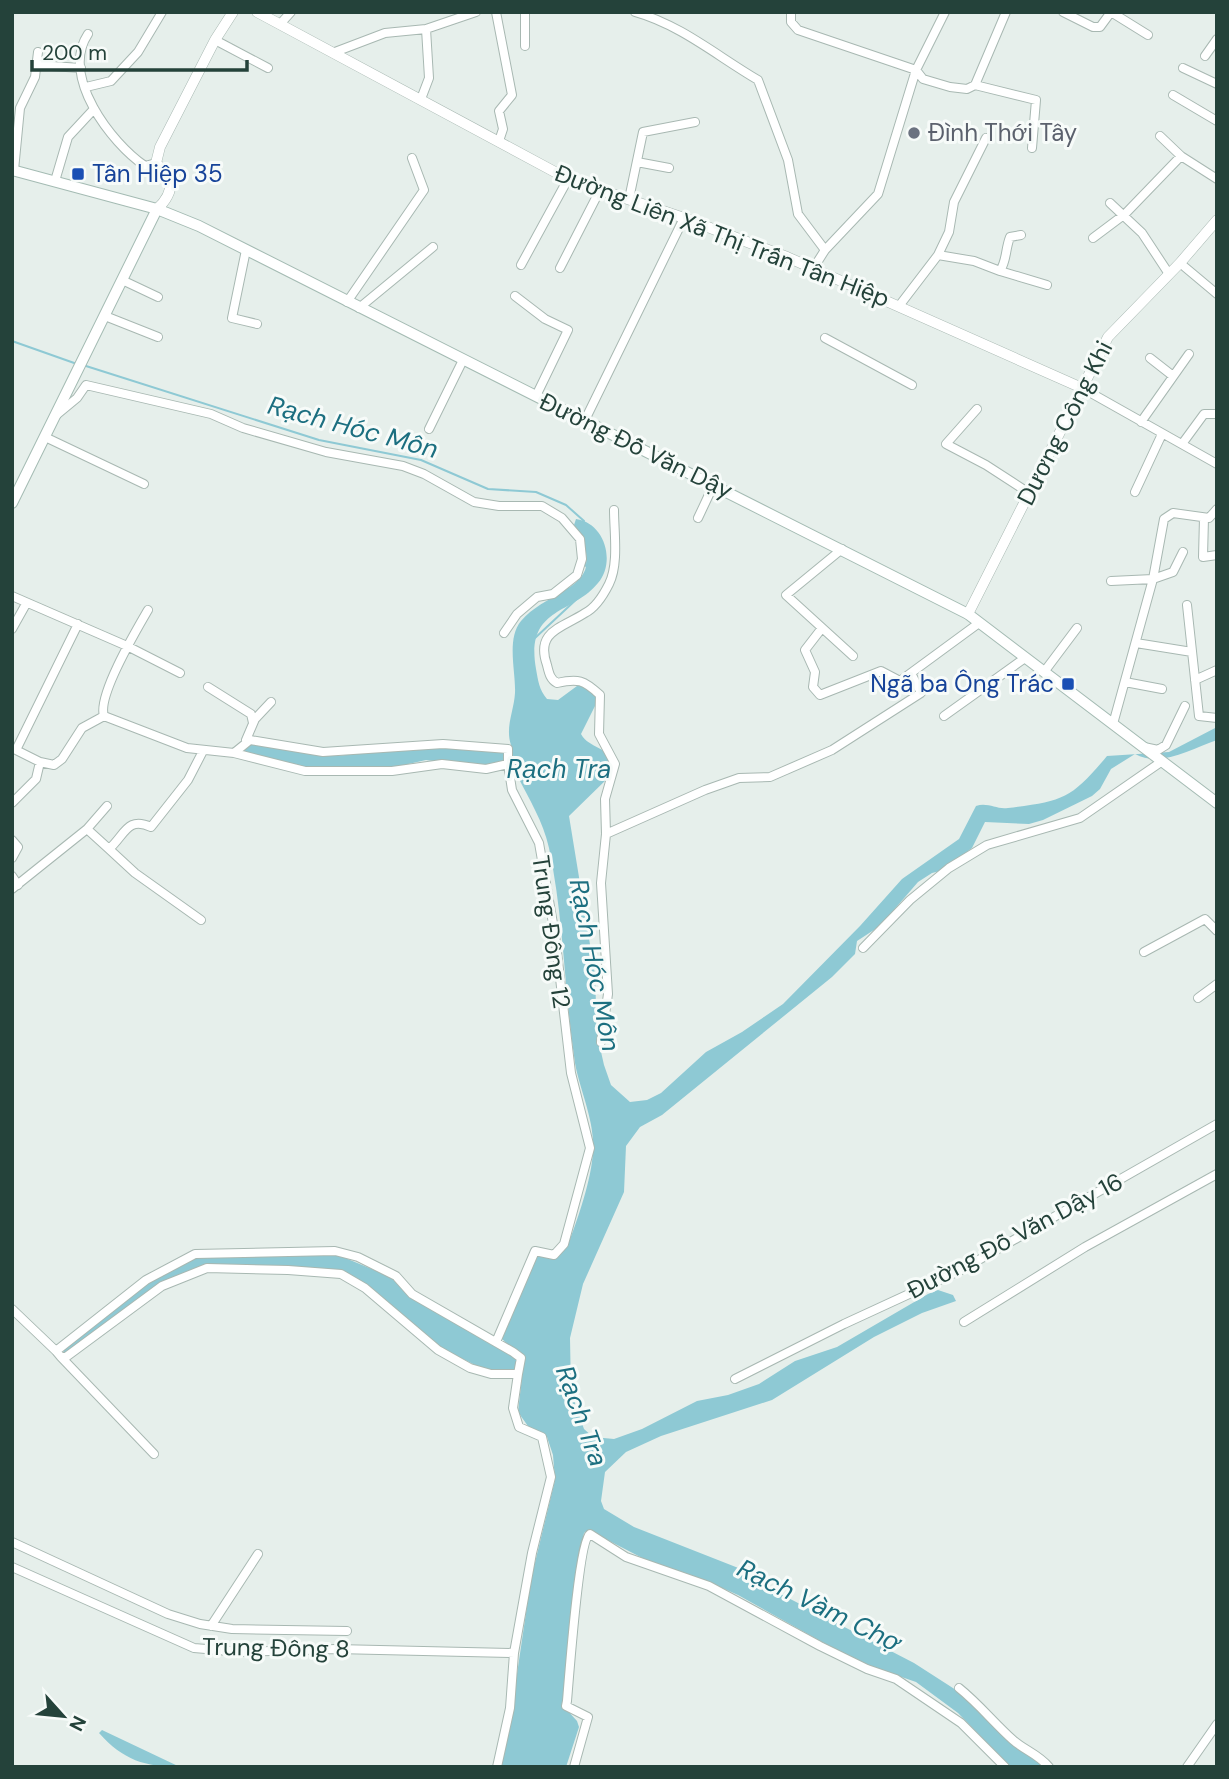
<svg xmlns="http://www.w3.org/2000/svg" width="1229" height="1779" font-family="'DM Sans',sans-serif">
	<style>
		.water { fill: #8ec9d4 }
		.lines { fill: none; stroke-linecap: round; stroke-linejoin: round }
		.stream { stroke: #8ec9d4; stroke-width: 2 }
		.minor-casing { stroke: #a8b8b2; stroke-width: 10 }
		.tertiary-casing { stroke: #a8b8b2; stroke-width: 11 }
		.secondary-casing { stroke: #a4bbb3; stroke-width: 12 }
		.minor { stroke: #fff; stroke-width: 8 }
		.tertiary { stroke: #fff; stroke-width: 10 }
		.secondary { stroke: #fff; stroke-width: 10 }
		.worship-dot { fill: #6b7280; stroke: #f7fbf9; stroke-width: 2.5 }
		.transit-dot { fill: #1a4fb4; stroke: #f7fbf9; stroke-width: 2.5 }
		.labels { text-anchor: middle; stroke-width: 6; stroke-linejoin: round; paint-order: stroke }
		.worship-label { font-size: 24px; fill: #5b616d; stroke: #f7fbf9; text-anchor: start }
		.transit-label { font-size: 24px; fill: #164399; stroke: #f7fbf9; text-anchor: start }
		.street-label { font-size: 24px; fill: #24423a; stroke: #f7fbf9 }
		.water-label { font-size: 26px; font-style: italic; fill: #1c6f80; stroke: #f7fbf9 }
	</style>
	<rect width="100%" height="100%" fill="#e6efeb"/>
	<!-- water -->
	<path class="water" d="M 576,519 C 605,523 616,562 598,583 C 572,615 525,607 536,669 C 538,680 539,690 547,699 L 558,700 L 577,686 L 587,686 L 599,698 L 581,734 C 591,752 617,744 610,776 L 569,816 L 595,975 L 597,1034 L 604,1065 L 611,1085 L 630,1102 L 647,1100 L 661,1093 L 706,1052 L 742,1032 L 783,1004 L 860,926 L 902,879 L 959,839 L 976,806 C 988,802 997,810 1008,808 C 1064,801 1071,799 1107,756 L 1169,752 L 1217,727 L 1217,740 C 1191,749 1160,768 1135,754 L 1111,769 L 1100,789 L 1092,796 L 1043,820 L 1029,824 L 985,822 L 972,848 L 944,870 L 932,873 L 918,882 L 880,926 L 857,941 L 855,954 L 832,977 L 662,1115 L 640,1127 L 626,1146 L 624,1192 L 583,1284 L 570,1338 L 571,1392 L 584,1429 L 593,1437 L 614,1439 L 642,1429 L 697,1401 L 728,1395 L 759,1384 L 795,1361 L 837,1347 L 928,1294 L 938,1290 L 953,1295 L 956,1301 L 922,1313 L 874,1337 L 772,1400 L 661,1436 L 626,1452 L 605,1472 L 601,1501 L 604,1509 L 634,1527 L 746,1571 L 769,1588 L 914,1663 L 956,1690 L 1044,1767 L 1010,1767 L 958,1713 L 916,1682 L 858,1662 L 738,1595 L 702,1579 L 654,1564 L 588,1530 L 584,1533 L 574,1586 L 567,1710 L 577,1721 L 579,1727 L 566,1767 L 498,1767 L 513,1701 L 531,1579 L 555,1480 L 553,1455 L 547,1437 L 530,1429 L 518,1412 L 524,1359 L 502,1339 L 537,1255 L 557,1258 L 567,1247 C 577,1222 592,1178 593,1151 C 595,1121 580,1091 575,1063 C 564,991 564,918 549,848 C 543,821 529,799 517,775 C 513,766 514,754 511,745 C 505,727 514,711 515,693 C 516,672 506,639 521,621 C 551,586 614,590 574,525 Z
		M 246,744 L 336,756 L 443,745 L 501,750 L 506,753 L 507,762 L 490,769 L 426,760 L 395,767 L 307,769 L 244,754 L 241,750 Z
		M 338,1255 L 391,1277 L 407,1295 L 511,1353 L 519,1360 L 515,1370 L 492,1372 L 481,1368 L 439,1347 L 349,1275 L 288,1267 L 185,1273 L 66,1354 L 63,1353 L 65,1346 L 146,1281 L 198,1256 Z
		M 102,1730 L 180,1767 C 145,1767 123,1760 99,1733 Z"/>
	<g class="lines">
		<!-- stream -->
		<path class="stream" d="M 12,341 L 77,364
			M 86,366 L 319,440 L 421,460 L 488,489 L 536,492 L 566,505 L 584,521
			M 585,544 L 586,566
			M 535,638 L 580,596"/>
		<defs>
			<path id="minor" d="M 496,12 L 512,95 L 499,111 L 503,129 L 499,141
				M 635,12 C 681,25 717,56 758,80 L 788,160 L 798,214 L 825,250
				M 791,12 L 791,22 L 798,30 L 916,70 L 923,79 L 950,87 L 967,89 L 975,85 L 1006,12
				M 1063,12 L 1093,27 L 1100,27 L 1111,12
				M 1111,12 L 1148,35
				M 281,23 L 291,12
				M 88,34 C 60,76 111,143 145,166 L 156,163
				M 215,40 L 268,68
				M 525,46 L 525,12
				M 335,52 L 385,33 L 426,29
				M 1205,56 L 1217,39
				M 37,65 L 81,68
				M 1183,68 L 1217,84
				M 975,85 L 1036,100 L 1032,148
				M 86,87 L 111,81 L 138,52 L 162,12
				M 1173,95 L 1217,121
				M 421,99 L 429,78 L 426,29 L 476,12
				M 1160,136 L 1181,156 L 1217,179
				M 637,162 L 669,168
				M 14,170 L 20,108 L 35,77 L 38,52
				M 55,181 L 68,137 L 94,109
				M 629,199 L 643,132 L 695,122
				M 1110,203 L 1142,233 L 1169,274
				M 1093,238 L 1125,214 L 1181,156
				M 246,250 L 232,318 L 257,324
				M 938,255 L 974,261 L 1000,271 C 1007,260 1005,250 1010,237 L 1021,235
				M 1180,263 L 1217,294
				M 521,265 L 568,179
				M 560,268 L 600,190
				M 813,269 L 825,250 L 878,194 L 916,70 L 945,12
				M 1000,271 L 1047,285
				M 122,280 L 158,297
				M 515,296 L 545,319 L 568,330 L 536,396
				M 347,302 L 424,190 L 412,158
				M 899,306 L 938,255 L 949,232 L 954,202 L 986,138
				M 359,308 L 433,247
				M 105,316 L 158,337
				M 825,338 L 912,385
				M 1150,358 L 1173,376
				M 1082,388 L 1217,464
				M 977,409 L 946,444 L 986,465 L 1029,493
				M 54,417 L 77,398 L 86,385 L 211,414 L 243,428 L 326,452 L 403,466 L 424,474 L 474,502 L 499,506 L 542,506 L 562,518 L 580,539 L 582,559 L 577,575 L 553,594 L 537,597 L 517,614 L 504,633
				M 585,420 L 684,218
				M 1141,422 L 1189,354
				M 429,429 L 463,360
				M 45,437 L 144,484
				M 1182,444 L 1204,414 L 1217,414
				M 1135,492 L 1162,434
				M 698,518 L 714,484
				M 1204,518 L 1203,557 L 1217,555
				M 842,549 L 786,595 L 853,656
				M 1111,581 L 1153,579 L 1173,572 L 1183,552
				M 12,596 L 127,646 L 180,673
				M 1187,605 L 1199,716 L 1217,718
				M 148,610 C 137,629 97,696 104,716 L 187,748 L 234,753 L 250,740 L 323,752 L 443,744 L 508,749 L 508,764
				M 822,628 L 805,650 L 815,672 L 813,687 L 820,695 L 881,671 L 900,681 L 979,623
				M 12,629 L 26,604
				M 1136,643 L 1192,652
				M 1044,672 L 1077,628
				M 1195,680 L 1217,670
				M 1125,682 L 1162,689
				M 208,687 L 251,714 L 253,723
				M 944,716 L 1025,658
				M 1113,724 L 1153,579 L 1164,519 L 1173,513 L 1209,518 L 1217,509
				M 246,740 L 255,719 L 271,702
				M 1144,747 L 1158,750 L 1166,745 L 1185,706
				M 14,749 L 40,762 L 54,765 L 62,759 L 82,728 L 104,716
				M 16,750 L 78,624
				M 234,753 L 305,771 L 392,771 L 442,764 L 486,769 L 508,764 L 512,790 L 539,843 L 555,935 L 571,1073 L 590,1148 L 564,1244 L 554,1255 L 535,1251 L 496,1342
				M 12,803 L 36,779 L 40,762
				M 87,829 L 107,806
				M 606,834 L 705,790 L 739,778 L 770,777 L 832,750 L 921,693 L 911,673
				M 12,840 L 18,847 L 12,858
				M 109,849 L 135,873 L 201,920
				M 12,876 L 18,885
				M 12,889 L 87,829 L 109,849 C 125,835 127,816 151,827 L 188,780 L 203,751
				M 863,948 L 910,900 L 949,868 L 987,845 L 1080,818 L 1161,762
				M 1144,952 L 1205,919 L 1217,931
				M 1198,998 L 1217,984
				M 601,1042 L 608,994 L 601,883 L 606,834 L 605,799 L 615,764 L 599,734 L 600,695 C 584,680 578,678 557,683 C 550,679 549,673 547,665 C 535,631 562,628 585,613 C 595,608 604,594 609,584 C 619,564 614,532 614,510
				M 12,1309 L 56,1351 L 146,1280 L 195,1254 L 335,1251 L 358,1257 L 396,1276 L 412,1294 L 513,1352 L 521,1358 L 518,1374 L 491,1374 L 470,1368 L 438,1350 L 365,1288 L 341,1274 L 288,1270 L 207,1268 L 162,1286 L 66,1357 L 61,1357 L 56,1351
				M 964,1322 L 1085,1247 L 1217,1174
				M 61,1357 L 154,1454
				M 735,1379 L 844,1324 L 961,1270 L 1217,1124
				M 12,1542 L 168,1614 L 200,1624 L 232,1629 L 347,1631
				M 12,1567 L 194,1648 L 241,1652 L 336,1649 L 514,1653
				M 211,1626 L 258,1554
				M 959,1688 C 979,1704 994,1723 1013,1740 C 1024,1750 1038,1754 1049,1767
				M 497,1767 L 510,1708 L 514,1653 L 532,1553 L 551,1477 L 542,1437 L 519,1427 L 513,1408 L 518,1374
				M 574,1767 L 588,1717 L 566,1706 L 567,1701 C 569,1678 579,1540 590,1534 L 626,1557 L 709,1586 L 820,1646 L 867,1669 L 896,1679 L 961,1723 L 1005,1767
				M 1187,1767 L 1217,1724"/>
			<path id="tertiary" d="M 257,12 L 568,179 L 684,218 L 787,257 L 1082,388
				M 157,209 C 166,201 172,191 171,178 L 156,163 L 160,147 L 215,40 L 233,12
				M 968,614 L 1108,337 L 1180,263 L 1217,220"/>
			<path id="secondary" d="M 12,170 L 157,209 L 199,226 L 968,614 L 1217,803
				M 12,503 L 157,209"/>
		</defs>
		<!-- minor casing -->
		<use href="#minor" class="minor-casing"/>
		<!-- tertiary casing -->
		<use href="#tertiary" class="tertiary-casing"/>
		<!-- secondary casing -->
		<use href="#secondary" class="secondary-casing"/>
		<!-- minor -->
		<use href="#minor" class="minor"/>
		<!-- tertiary -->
		<use href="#tertiary" class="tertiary"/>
		<!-- secondary -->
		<use href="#secondary" class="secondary"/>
	</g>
	<!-- markers -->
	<circle class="worship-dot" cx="914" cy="133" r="7"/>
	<g class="transit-dot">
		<rect x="71" y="167" width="14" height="14" rx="3.5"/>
		<rect x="1061" y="677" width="14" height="14" rx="3.5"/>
	</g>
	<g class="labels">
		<!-- worship labels -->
		<g class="worship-label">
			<text x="928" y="141">Đình Thới Tây</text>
		</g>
		<!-- transit labels -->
		<g class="transit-label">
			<text x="92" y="182">Tân Hiệp 35</text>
			<text x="1054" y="692" text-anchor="end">Ngã ba Ông Trác</text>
		</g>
		<!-- street labels -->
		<g class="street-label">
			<text transform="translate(722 236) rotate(21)" y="8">Đường Liên Xã Thị Trấn Tân Hiệp</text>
			<text transform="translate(1065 423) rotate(-63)" y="8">Dương Công Khi</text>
			<text transform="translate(636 446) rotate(26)" y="8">Đường Đỗ Văn Dậy</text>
			<text transform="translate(551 932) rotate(82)" y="8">Trung Đông 12</text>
			<text transform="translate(1015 1236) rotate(-28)" y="8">Đường Đỗ Văn Dậy 16</text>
			<text transform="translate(276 1648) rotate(1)" y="8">Trung Đông 8</text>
		</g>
		<!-- water labels -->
		<g class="water-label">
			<text transform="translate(353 427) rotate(15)" y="9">Rạch Hóc Môn</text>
			<text x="559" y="778">Rạch Tra</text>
			<text transform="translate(595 965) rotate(79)" y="9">Rạch Hóc Môn</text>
			<text transform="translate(582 1416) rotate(70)" y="9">Rạch Tra</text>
			<text transform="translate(819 1605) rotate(26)" y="9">Rạch Vàm Chợ</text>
		</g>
	</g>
	<!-- border -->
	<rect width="1229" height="1779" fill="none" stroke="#24423a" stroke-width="28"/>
	<!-- north arrow -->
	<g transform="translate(63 1716) rotate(117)" stroke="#f7fbf9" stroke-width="5" paint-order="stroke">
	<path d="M0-5L12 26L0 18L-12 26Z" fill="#24423a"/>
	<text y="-10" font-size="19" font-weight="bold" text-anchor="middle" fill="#24423a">N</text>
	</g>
	<!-- scale -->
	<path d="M32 60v10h215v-10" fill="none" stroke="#24423a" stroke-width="3.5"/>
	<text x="42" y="60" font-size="21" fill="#24423a" stroke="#f7fbf9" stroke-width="5" paint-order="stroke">200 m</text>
</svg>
